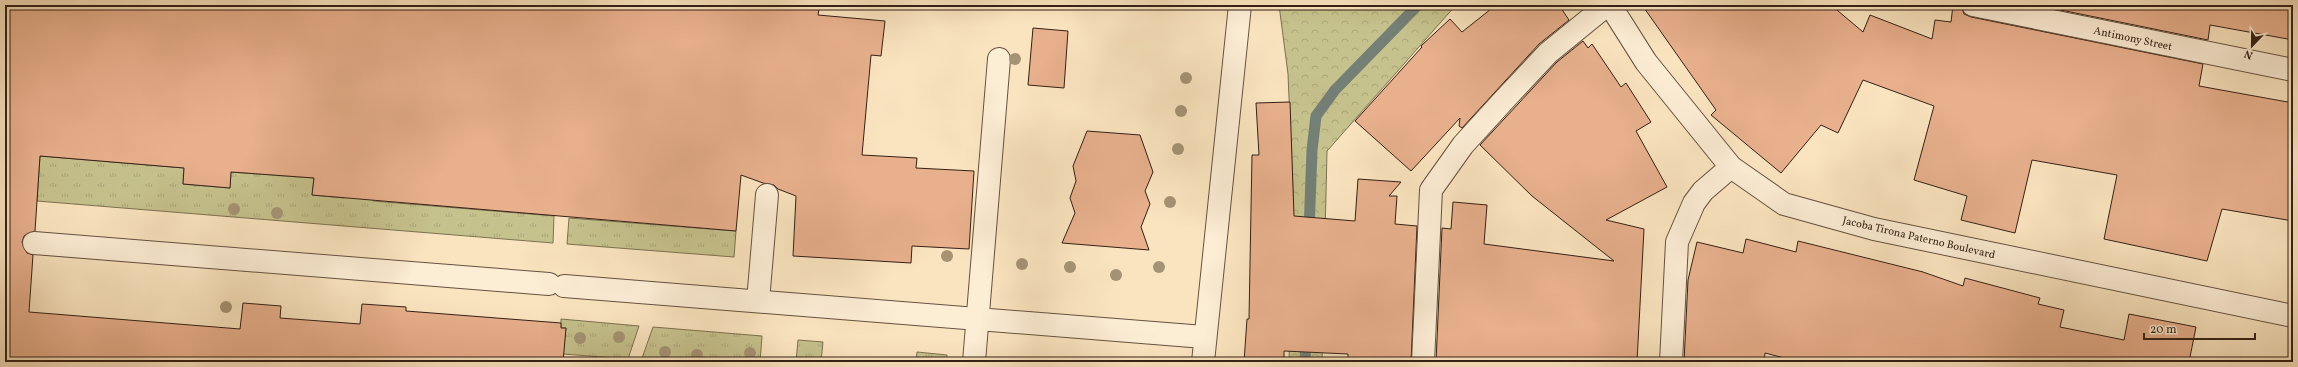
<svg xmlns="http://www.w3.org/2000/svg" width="2298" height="367" font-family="Vollkorn,serif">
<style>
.grass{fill:url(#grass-tufts);stroke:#7d7151}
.forest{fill:url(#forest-crowns);stroke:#7d7151}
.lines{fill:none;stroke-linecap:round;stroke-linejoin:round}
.stream{stroke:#747f76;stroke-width:11}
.building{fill:#e8b08d;stroke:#342015}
.service-casing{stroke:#665140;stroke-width:24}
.minor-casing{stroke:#665140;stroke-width:24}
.tertiary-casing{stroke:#665140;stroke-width:24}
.service{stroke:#fcedd5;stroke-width:22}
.minor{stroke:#fcedd5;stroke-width:22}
.tertiary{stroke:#fcedd5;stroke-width:22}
.tree{fill:#a59375}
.labels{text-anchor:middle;stroke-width:3;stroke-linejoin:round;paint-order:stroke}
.street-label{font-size:11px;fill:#342015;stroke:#fcedd5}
</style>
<defs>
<pattern id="grass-tufts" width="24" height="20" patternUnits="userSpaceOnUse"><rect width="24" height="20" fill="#c6c28d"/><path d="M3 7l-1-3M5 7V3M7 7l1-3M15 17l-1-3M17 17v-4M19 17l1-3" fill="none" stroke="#aba679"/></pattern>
<pattern id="forest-crowns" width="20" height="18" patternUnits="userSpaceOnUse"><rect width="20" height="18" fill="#c6c28d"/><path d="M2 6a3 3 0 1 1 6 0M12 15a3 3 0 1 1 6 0" fill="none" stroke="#aba679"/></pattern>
</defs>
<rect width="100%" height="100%" fill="#fae4bf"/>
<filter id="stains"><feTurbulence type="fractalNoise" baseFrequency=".005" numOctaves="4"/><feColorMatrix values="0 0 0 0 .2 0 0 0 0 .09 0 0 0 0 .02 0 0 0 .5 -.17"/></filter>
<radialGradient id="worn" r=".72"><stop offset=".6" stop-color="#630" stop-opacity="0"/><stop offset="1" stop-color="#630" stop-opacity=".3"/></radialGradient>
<path class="grass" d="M40 156 184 168 183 184 230 188 231 172 314 178 312 195 344 198 374 183 373 201 554 216 553 243 37 201Z
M569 218 736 231 734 257 567 244Z
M561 319 639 326 628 359 563 354 566 328H561Z
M653 327 762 336 760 362 641 361Z
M798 340 823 342 821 362H796Z
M917 352 947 355V362H916Z"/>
<path class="forest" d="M1279 5H1456L1327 151 1322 362H1289L1293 192 1288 74Z"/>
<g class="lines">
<path class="stream" d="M1309 232 1312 150 1316 116 1335 90 1418 5
M1305 362 1306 337"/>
</g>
<path class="building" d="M5 5H769L819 9 818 15 885 21 881 56 871 55 862 155 917 158 916 168 974 171 969 249 912 246 911 263 793 256 796 196 778 189 774 185 763 183 741 175 736 231 312 195 314 178 231 172 230 188 183 184 184 168 40 156 35 231 24 236 22 242 27 253 33 255 29 312 240 329 243 303 281 306 280 318 360 324 362 304 406 307V311L561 323V328H566L563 362H5Z
M1496 5H1559L1569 20 1539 44 1462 128 1459 126 1460 118 1411 171 1355 121 1422 47 1421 46 1450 19 1462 32Z
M1642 5H1831L1863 32 1870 15 1932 39 1935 20 1951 22 1953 5H1961L1964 14 1971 17 2203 64 2199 86 2293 103V221L2222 209 2207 261 2104 239 2117 175 2032 160 2015 233 1961 220 1967 196 1914 180 1934 106 1863 80 1838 133 1821 125 1781 173 1711 115 1716 110Z
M2036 5H2293V40L2210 25 2208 40Z
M1033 28 1068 31 1064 88 1028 85Z
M1583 41 1588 48 1592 44 1621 87 1626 83 1651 122 1636 131 1667 187 1606 220 1644 229 1637 362H1436L1442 228 1451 229 1453 202 1487 205 1484 244 1614 261 1532 196 1480 145 1557 62Z
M1290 102 1294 216 1355 221 1358 179 1401 182 1389 196H1397L1395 224 1417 226 1411 362H1348V354L1284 351V362H1244L1247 319H1249L1252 155H1259L1256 103Z
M1087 131 1140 135 1153 172 1145 191 1150 204 1141 227 1149 250 1062 243 1075 213 1070 198 1076 181 1073 166Z
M1746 239 1796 252 1798 241 1923 272 1963 286 1965 278 2040 298 2038 304 2064 310 2060 327 2124 340 2129 314 2196 327 2189 362H1800L1765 353 1764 362H1684L1688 280 1697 242 1743 253Z"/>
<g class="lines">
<g class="service-casing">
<path id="service" d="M34 243 549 284
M564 286 1204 337
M758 301 767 195
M974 362 999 59
M1203 362 1240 5"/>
</g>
<g class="minor-casing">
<path id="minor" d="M1973 5 2293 70
M1423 362 1431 190 1463 145 1504 100 1548 53 1607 5
M1671 362 1677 242 1694 203 1703 191 1731 167"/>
</g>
<g class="tertiary-casing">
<path id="tertiary" d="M1610 5 1646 62 1731 167 1784 204 1874 229 2293 316"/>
</g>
<use href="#service" class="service"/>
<use href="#minor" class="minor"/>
<use href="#tertiary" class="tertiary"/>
</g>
<g class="tree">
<circle cx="1015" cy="59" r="6"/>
<circle cx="1186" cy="78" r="6"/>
<circle cx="1181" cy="111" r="6"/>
<circle cx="1178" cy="149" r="6"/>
<circle cx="1170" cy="202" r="6"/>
<circle cx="234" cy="209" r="6"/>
<circle cx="277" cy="213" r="6"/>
<circle cx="947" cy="256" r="6"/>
<circle cx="1022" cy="264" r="6"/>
<circle cx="1070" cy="267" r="6"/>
<circle cx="1159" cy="267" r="6"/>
<circle cx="1116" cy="275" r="6"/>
<circle cx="226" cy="307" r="6"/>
<circle cx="619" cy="337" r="6"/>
<circle cx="580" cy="338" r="6"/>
<circle cx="665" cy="352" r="6"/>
<circle cx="750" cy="353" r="6"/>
<circle cx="697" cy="355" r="6"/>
</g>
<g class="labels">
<g class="street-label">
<text transform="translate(2133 38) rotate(12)" y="4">Antimony Street</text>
<text transform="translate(1919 237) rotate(13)" y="4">Jacoba Tirona Paterno Boulevard</text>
</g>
</g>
<rect width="2298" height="367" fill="none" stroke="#fae4bf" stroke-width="20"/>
<rect x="6" y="6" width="2286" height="355" fill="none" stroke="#342015" stroke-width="2"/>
<rect x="10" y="10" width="2278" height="347" fill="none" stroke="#342015"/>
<g transform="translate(2252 46) rotate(202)" stroke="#fcedd5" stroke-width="3" paint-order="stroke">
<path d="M0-3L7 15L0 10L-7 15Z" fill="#342015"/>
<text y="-6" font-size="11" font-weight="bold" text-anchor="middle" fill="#342015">N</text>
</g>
<path d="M2144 333v6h111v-6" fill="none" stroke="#342015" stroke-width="2"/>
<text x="2150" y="333" font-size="12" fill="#342015" stroke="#fcedd5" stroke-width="3" paint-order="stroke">20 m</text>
<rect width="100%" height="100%" filter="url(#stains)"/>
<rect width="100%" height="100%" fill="url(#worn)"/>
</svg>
